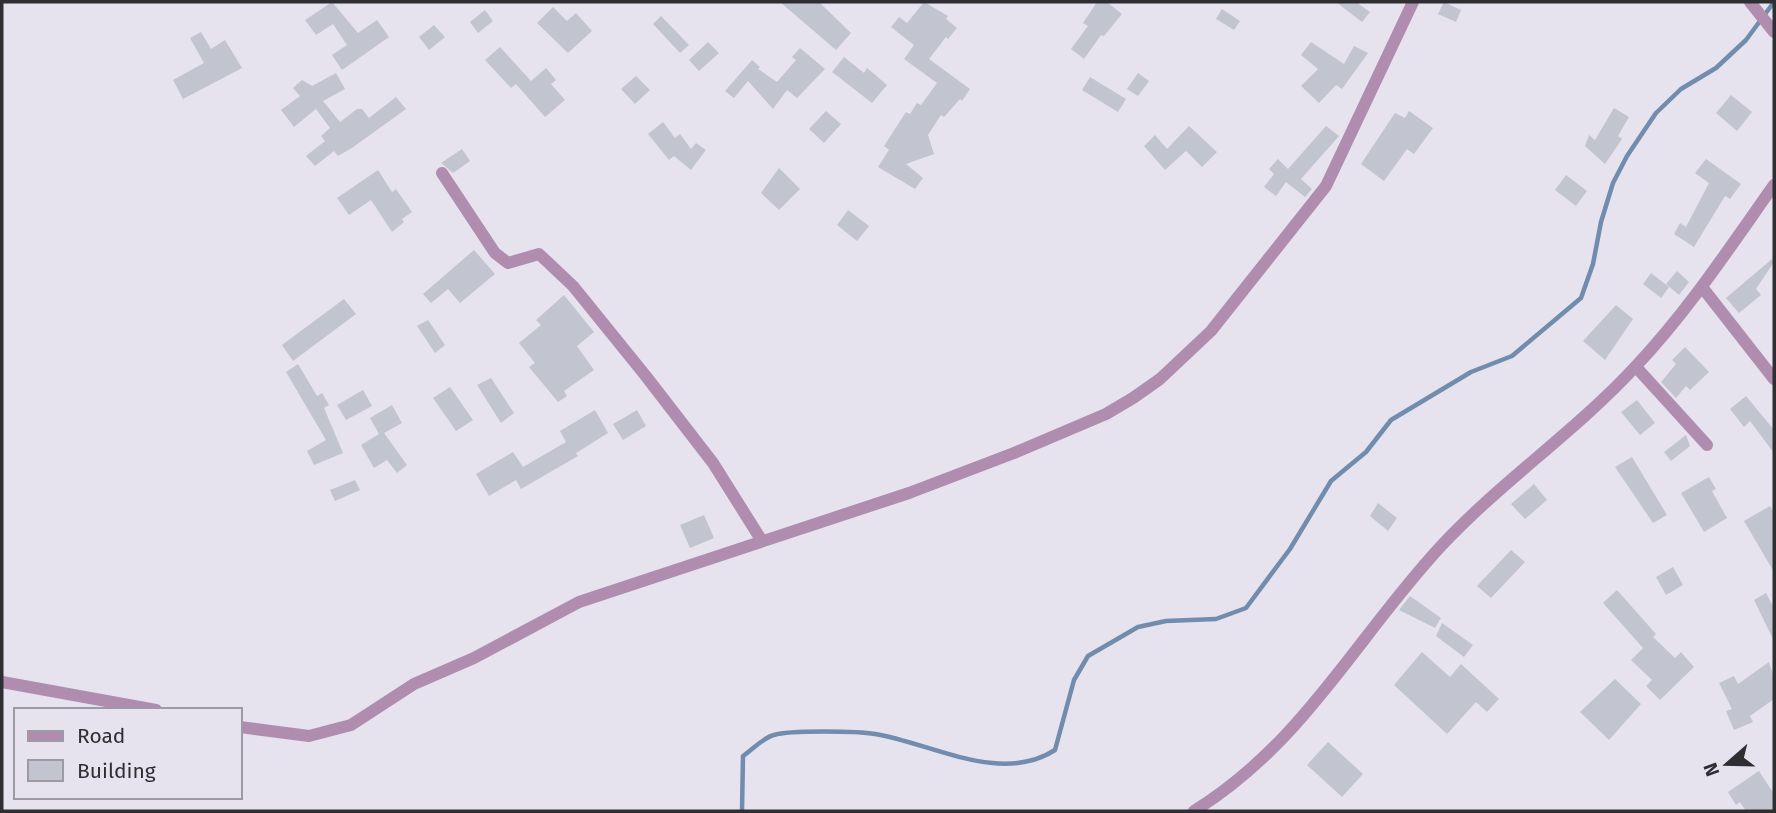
<svg xmlns="http://www.w3.org/2000/svg" width="1776" height="813" font-family="'Fira Sans',sans-serif">
<style>
.lines{fill:none;stroke-linecap:round;stroke-linejoin:round}
.stream{stroke:#718cad;stroke-width:4.5}
.building{fill:#c2c5d0}
.street{stroke:#b08daf;stroke-width:12}
</style>
<rect width="100%" height="100%" fill="#e6e2ee"/>
<g class="lines">
<path class="stream" d="M742 811 743 756C752 750 764 737 774 735 789 730 858 731 875 734 931 743 1001 785 1055 750L1074 680 1088 656 1138 627 1166 621 1216 619 1246 608 1290 549 1331 481 1366 452 1391 420 1471 372 1512 356 1581 298 1593 264 1601 222 1613 183 1627 156 1656 113 1681 89 1716 68 1746 40 1774 2"/>
</g>
<path class="building" d="M332 2 358 33 377 20 389 37 342 70 332 55 347 45 333 24 316 35 305 20Z
M780 2H819L851 33 836 50Z
M924 2 948 16 946 19 957 28 948 39 946 37 929 59 970 89 962 101 960 99 944 117 941 115 928 135 934 154 906 164 923 178 915 189 878 167 889 150 884 146 906 112 910 114 917 103 921 105 937 83 904 59 914 45 891 27 899 17 907 23Z
M1097 2H1107L1122 14 1104 36 1101 35 1084 59 1071 49 1088 26 1083 23Z
M1336 2H1356L1370 12 1362 22Z
M1444 2 1461 10 1456 22 1438 14Z
M553 7 567 21 576 13 592 31 568 53 537 23Z
M1222 9 1240 21 1234 30 1216 19Z
M485 10 493 21 478 33 470 22Z
M661 16 689 45 680 53 653 24Z
M434 25 445 37 429 50 419 37Z
M201 32 211 49 225 40 242 68 183 99 173 80 204 63 190 38Z
M708 42 719 53 699 71 689 60Z
M1311 42 1344 64 1354 46 1368 53 1342 89 1336 85 1319 103 1301 86 1318 69 1301 55Z
M500 47 531 81 546 68 556 80 551 84 565 100 545 117 516 84 511 88 485 60Z
M800 48 825 69 797 98 787 90 773 109 748 81 734 98 725 91 752 60 760 67 758 69 777 82 796 60 792 57Z
M844 57 864 73 867 68 887 85 872 103 832 72Z
M336 73 345 89 323 101 340 122 357 109H362L369 118 396 97 406 109 352 148 338 156 334 151 315 166 306 156 325 141 321 136 330 128 316 109 294 127 281 110 300 96 293 88 302 80 312 86Z
M1138 73 1149 81 1138 96 1127 89Z
M636 76 650 90 635 104 621 89Z
M1090 77 1126 99 1118 112 1082 90Z
M1731 95 1752 112 1737 131 1716 113Z
M1614 108 1629 117 1618 136 1622 139 1605 164 1585 146 1589 135 1595 140Z
M826 111 841 124 824 143 809 129Z
M1409 111 1433 128 1414 154 1407 149 1384 181 1361 164 1395 113 1405 118Z
M663 122 675 138 680 134 691 149 696 143 706 150 691 170 674 156 669 160 648 134Z
M1189 126 1217 152 1202 167 1186 151 1165 170 1144 146 1155 135 1167 149Z
M1326 126 1339 136 1301 179 1312 189 1305 197 1286 182 1276 196 1264 187 1274 174 1269 169 1278 159 1288 169Z
M462 149 470 161 453 173 441 163Z
M1706 159 1741 184 1730 199 1725 196 1694 247 1674 234 1680 223 1686 227 1709 183 1695 173Z
M779 168 800 189 779 210 761 193Z
M378 170 392 192 396 189 412 212 402 219 404 222 392 232 371 200 349 215 337 198Z
M1566 175 1587 191 1576 206 1555 190Z
M848 210 869 226 857 241 837 225Z
M474 250 495 274 460 303 448 289 431 303 423 294Z
M1772 259 1774 262 1756 289 1761 295 1739 313 1726 298Z
M1677 271 1689 282 1679 295 1666 284Z
M1651 273 1669 287 1661 298 1643 284Z
M564 295 594 332 577 346 594 370 564 391 567 396 558 402 529 367 535 363 519 343 541 325 536 320Z
M344 299 356 314 293 361 282 345Z
M1616 305 1633 319 1605 360 1583 341Z
M428 320 445 345 435 353 417 326Z
M1685 347 1709 372 1690 390 1686 386 1676 398 1661 382 1676 364 1672 360Z
M298 364 317 396 322 393 329 405 324 408 343 453 314 465 307 451 326 440 286 372Z
M491 378 514 413 501 423 477 385Z
M450 387 473 420 456 431 433 398Z
M363 390 372 406 346 420 337 405Z
M1746 396 1774 430V453L1750 421 1744 427 1730 409Z
M1637 400 1655 423 1640 435 1621 412Z
M392 405 402 423 384 433 407 465 397 473 387 460 374 468 361 445 379 434 370 418Z
M595 410 608 433 576 453 578 456 521 489 516 480 489 496 476 474 513 452 523 467 566 442 560 431Z
M637 410 646 426 623 440 613 424Z
M1686 435 1690 446 1671 461 1664 452Z
M1632 457 1667 515 1653 523 1615 467Z
M1709 477 1716 489 1712 491 1727 518 1704 532 1681 493Z
M355 480 360 490 335 501 330 490Z
M1534 484 1547 500 1525 519 1511 504Z
M1378 503 1397 518 1388 531 1370 516Z
M1770 506 1774 513V572L1744 521Z
M704 515 714 538 690 548 680 525Z
M1511 550 1525 562 1491 598 1477 586Z
M1673 567 1683 585 1666 595 1656 577Z
M1617 590 1656 634 1653 637 1675 658 1681 652 1694 667 1660 700 1646 686 1652 680 1631 660 1643 648 1603 603Z
M1766 593 1774 608V641L1754 600Z
M1410 596 1441 618 1435 628 1399 610Z
M1442 623 1473 645 1464 657 1436 636Z
M1422 652 1450 677 1461 664 1499 699 1487 712 1476 702 1447 734 1394 685Z
M1769 662 1774 678V699L1750 716 1753 722 1734 730 1726 711 1732 709 1719 683 1734 676 1738 684Z
M1615 679 1641 704 1609 740 1580 712Z
M1328 742 1363 774 1342 797 1307 765Z
M1759 771 1774 794V811H1746L1740 802 1736 805 1728 792Z"/>
<g class="lines">
<path class="street" d="M1750 2 1774 32
M442 173 495 253 508 263 539 254 573 286 645 375 713 463 762 541
M1702 287 1774 379
M1636 367 1707 445
M2 682 156 710
M240 727 309 736 351 725 414 684 474 658 579 602 909 493 1014 453 1106 414 1133 398 1160 379 1211 331 1326 186 1413 2
M1194 811C1304 743 1357 636 1442 545 1502 481 1576 431 1636 366 1688 311 1730 247 1774 185"/>
</g>
<rect width="1776" height="813" fill="none" stroke="#2f2e32" stroke-width="7"/>
<rect x="14" y="708" width="228" height="91" fill="#e6e2ee" stroke="#9d9aa3" stroke-width="2"/>
<rect x="28" y="731" width="35" height="10" fill="#b08daf" stroke="#9d9aa3" stroke-width="2"/>
<text x="77" y="743" font-size="21" fill="#2f2e32">Road</text>
<rect x="28" y="760" width="35" height="21" fill="#c2c5d0" stroke="#9d9aa3" stroke-width="2"/>
<text x="77" y="778" font-size="21" fill="#2f2e32">Building</text>
<g transform="translate(1727 764) rotate(250)" stroke="#e6e2ee" stroke-width="5" paint-order="stroke">
<path d="M0-5L12 26L0 18L-12 26Z" fill="#2f2e32"/>
<text y="-10" font-size="19" font-weight="bold" text-anchor="middle" fill="#2f2e32">N</text>
</g>
</svg>
